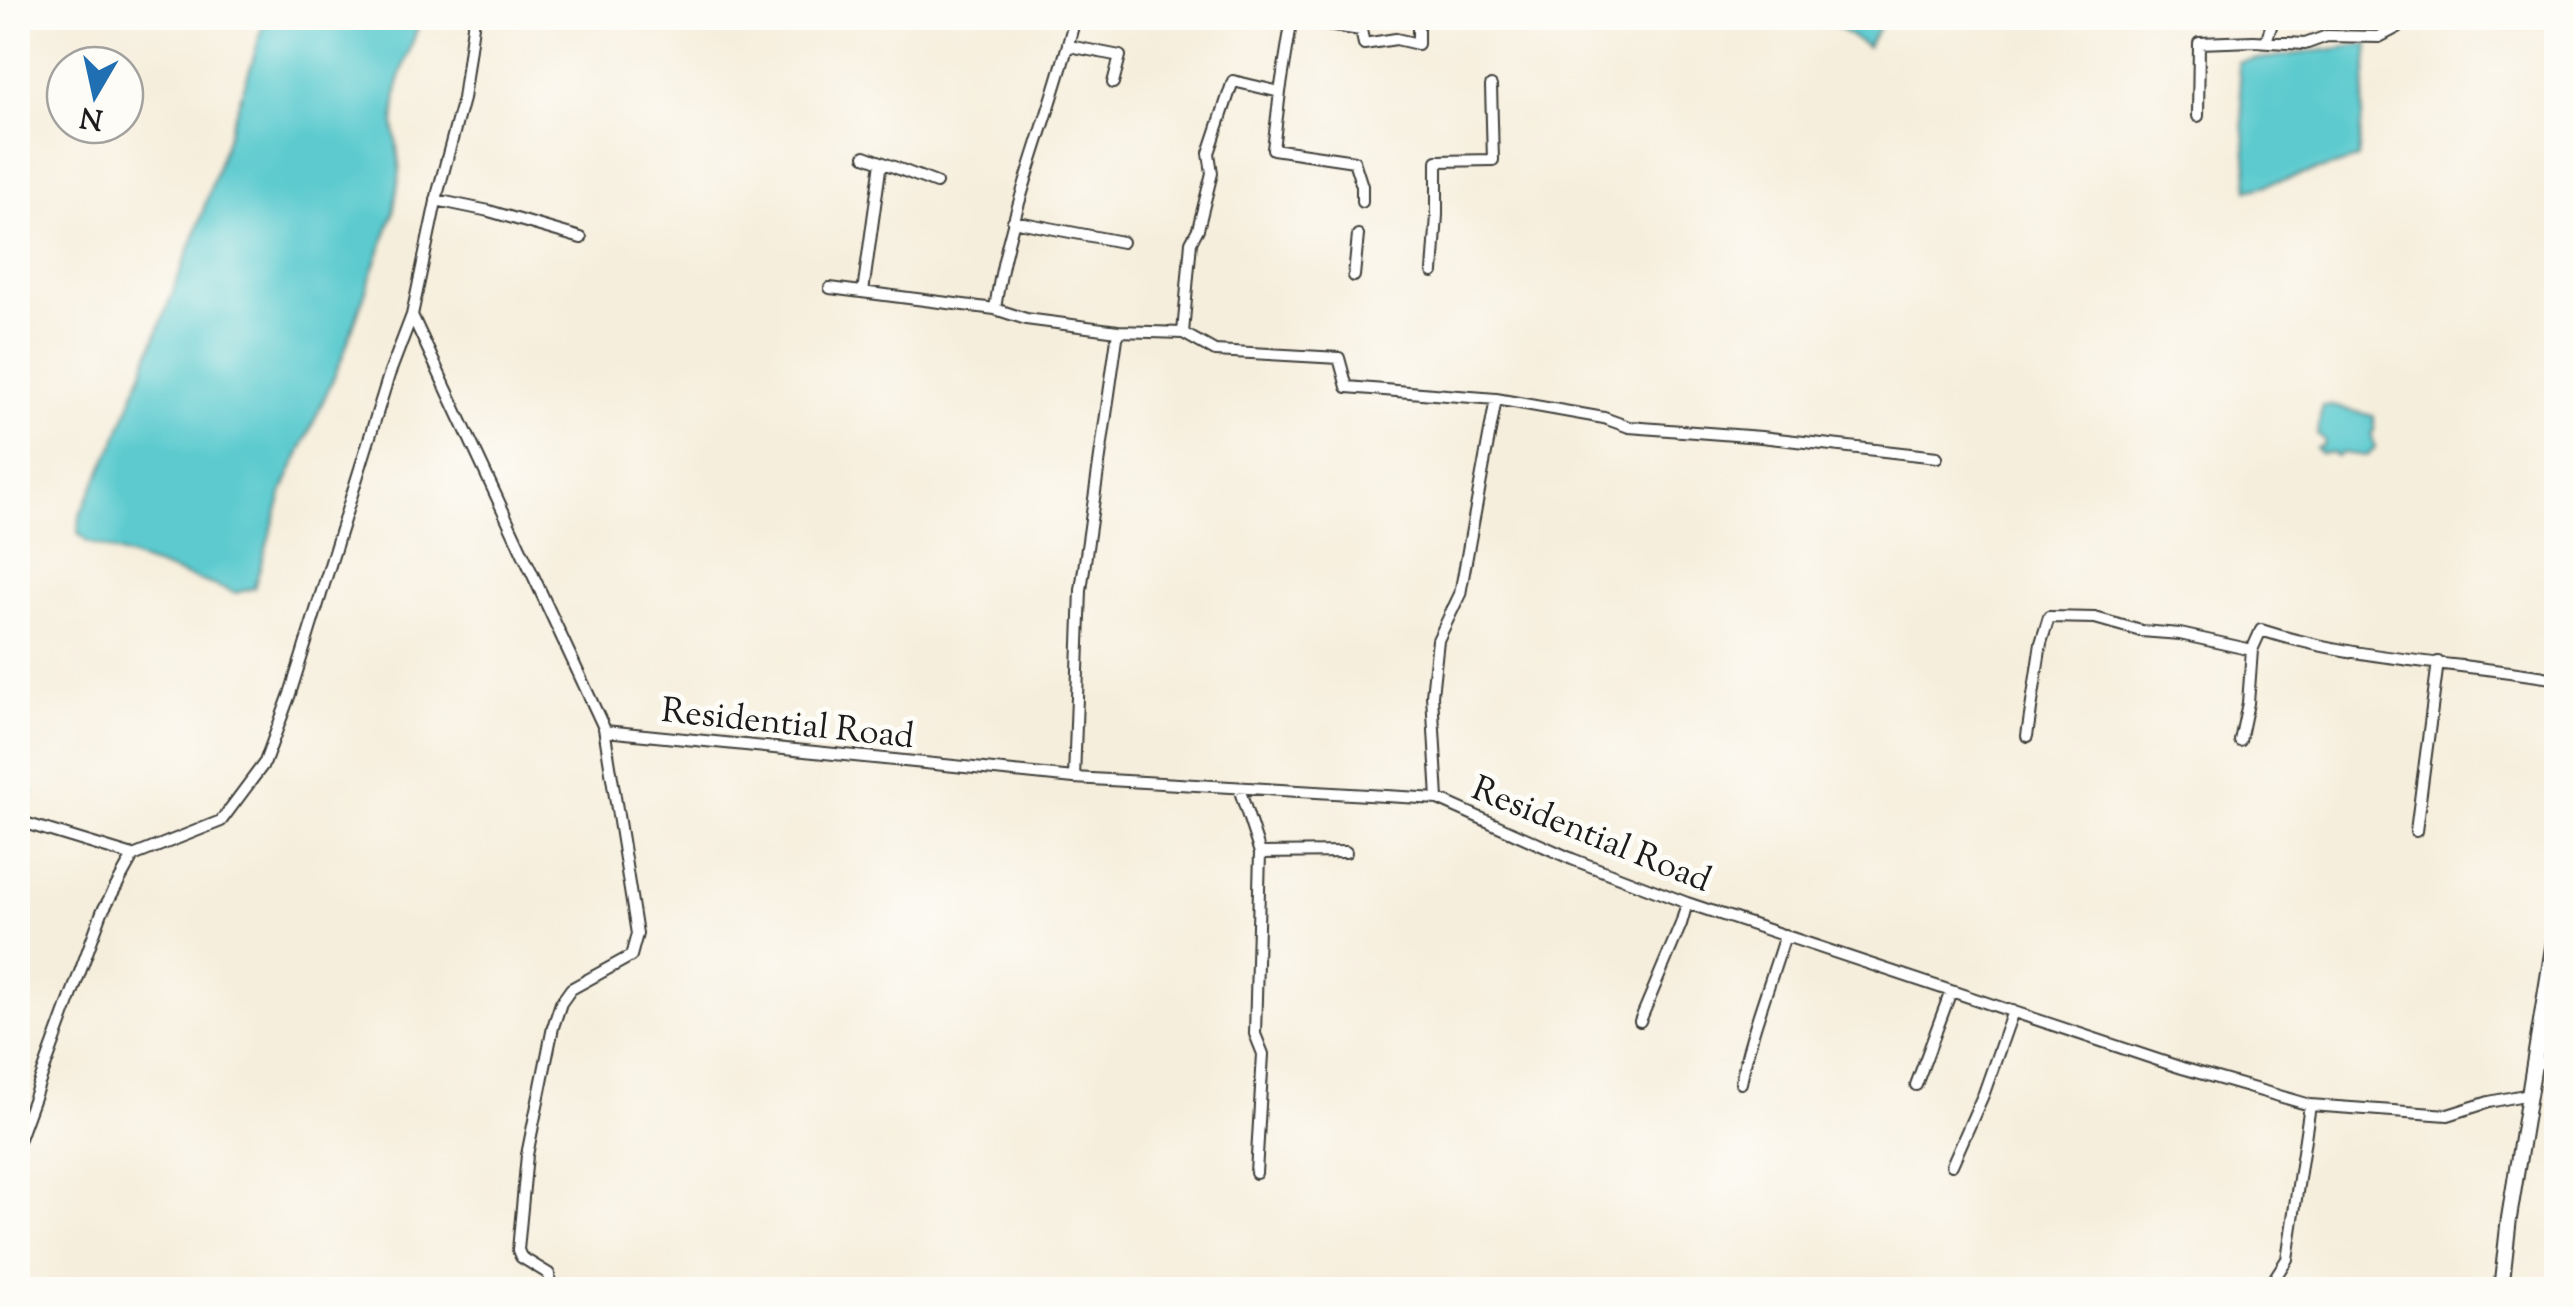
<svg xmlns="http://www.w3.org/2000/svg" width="2574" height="1307" font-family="'Sorts Mill Goudy',serif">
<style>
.water{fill:#5ccacf;stroke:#3c7376;stroke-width:2.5}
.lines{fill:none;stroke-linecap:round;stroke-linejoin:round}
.stream{stroke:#5ccacf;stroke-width:2.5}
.minor-casing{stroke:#3d3c39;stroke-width:14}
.secondary-casing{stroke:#3d3c39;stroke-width:18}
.minor{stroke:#fff;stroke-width:10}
.secondary{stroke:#fff;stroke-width:14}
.labels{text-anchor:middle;stroke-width:10;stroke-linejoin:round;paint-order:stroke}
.street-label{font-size:35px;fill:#1c1c1c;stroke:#fdfcf7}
</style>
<rect width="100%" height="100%" fill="#fdfcf7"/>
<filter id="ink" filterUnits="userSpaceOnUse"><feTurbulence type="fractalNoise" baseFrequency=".01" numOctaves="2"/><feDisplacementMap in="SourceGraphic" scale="20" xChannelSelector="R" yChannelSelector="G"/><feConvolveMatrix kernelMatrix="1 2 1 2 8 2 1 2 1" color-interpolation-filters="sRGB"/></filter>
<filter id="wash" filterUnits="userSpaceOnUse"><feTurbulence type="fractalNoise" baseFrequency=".0048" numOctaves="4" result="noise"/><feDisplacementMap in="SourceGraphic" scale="40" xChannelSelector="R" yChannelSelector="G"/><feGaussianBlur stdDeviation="2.25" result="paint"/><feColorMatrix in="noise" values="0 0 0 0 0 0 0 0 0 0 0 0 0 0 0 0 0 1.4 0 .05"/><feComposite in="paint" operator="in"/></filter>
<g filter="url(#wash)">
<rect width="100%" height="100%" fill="#f6eedc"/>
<path class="water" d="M265 18H421L398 83 394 122 400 172 393 214 341 361 284 488 254 588 236 593 87 542 78 533 81 512 115 443 197 229 252 63Z
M1823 18H1885L1867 47Z
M2369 44 2358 159 2249 190 2238 62Z
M2322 406H2332L2374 416V431L2371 433 2375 448 2367 456 2342 453 2337 457 2333 453H2320L2316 448 2323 445 2324 440 2317 435Z"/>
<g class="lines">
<path class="stream" d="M21 818 33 792"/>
</g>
</g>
<g filter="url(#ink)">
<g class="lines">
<g class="minor-casing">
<path id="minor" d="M474 18 463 99 438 192 412 315 604 728 637 934 631 956 571 989 561 1003 553 1027 527 1155 518 1250 521 1257 549 1274 550 1290
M1292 20 1361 30 1364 44 1396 39 1418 44V18
M2266 41 2274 18
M1069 46 1120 56 1113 83
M1280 92 1273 149 1354 161 1362 186V202
M2198 116 2199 43 2254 41 2305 44 2327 36 2379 37 2415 18
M865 156 936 183
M436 200 489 211 581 238
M1013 221 1122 242
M1433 272 1437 215V161L1493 160 1491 86
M1354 276 1358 235
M830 288 995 309
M863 292 881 162
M1118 331 1183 333 1215 351 1339 358 1347 387 1496 399 1604 418 1629 427 1761 437 1937 457
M1183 333 1191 242 1198 229 1212 173 1209 153 1233 81 1280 92 1292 18
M605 731 1074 778 1438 799 1572 859 1687 903 2182 1068 2310 1105 2448 1115 2489 1102 2529 1094
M2027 736 2041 643 2049 617 2095 618 2141 631 2180 634 2252 650
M2240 741 2248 703 2252 650 2261 630C2356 661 2459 662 2556 679
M1074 778 1081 590 1118 331 1026 319 995 309C1009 209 1051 116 1075 18
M1239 788 1260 853 1255 1034 1263 1054 1256 1173
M1438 799 1432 695 1438 640 1460 594 1496 399
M18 821 133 856 221 821 265 762 290 694 389 375 412 315
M2416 831 2438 662
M1260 853 1346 852
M1640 1021 1681 924 1687 903
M2535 1062 2556 1065
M1741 1083C1750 1033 1770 985 1785 935
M1916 1085 1951 991
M18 1141 102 912 133 856
M1952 1165 1984 1093 2013 1011
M2267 1290 2287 1259 2310 1105"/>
</g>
<g class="secondary-casing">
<path id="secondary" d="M2501 1290 2509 1218 2556 929"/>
</g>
<use href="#minor" class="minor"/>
<use href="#secondary" class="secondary"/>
</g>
</g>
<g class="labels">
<g class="street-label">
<text transform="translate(788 722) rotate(6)" y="12">Residential Road</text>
<text transform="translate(1592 833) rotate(22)" y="12">Residential Road</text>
</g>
</g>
<rect width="2574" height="1307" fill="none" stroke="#fdfcf7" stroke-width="60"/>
<g transform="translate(95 95) rotate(189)"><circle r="48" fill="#fdfcf7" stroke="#a3a29f" stroke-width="2.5"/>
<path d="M0-8L18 38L0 25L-18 38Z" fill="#1f6fb2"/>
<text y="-15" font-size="28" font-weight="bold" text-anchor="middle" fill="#1c1c1c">N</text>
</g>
</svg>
